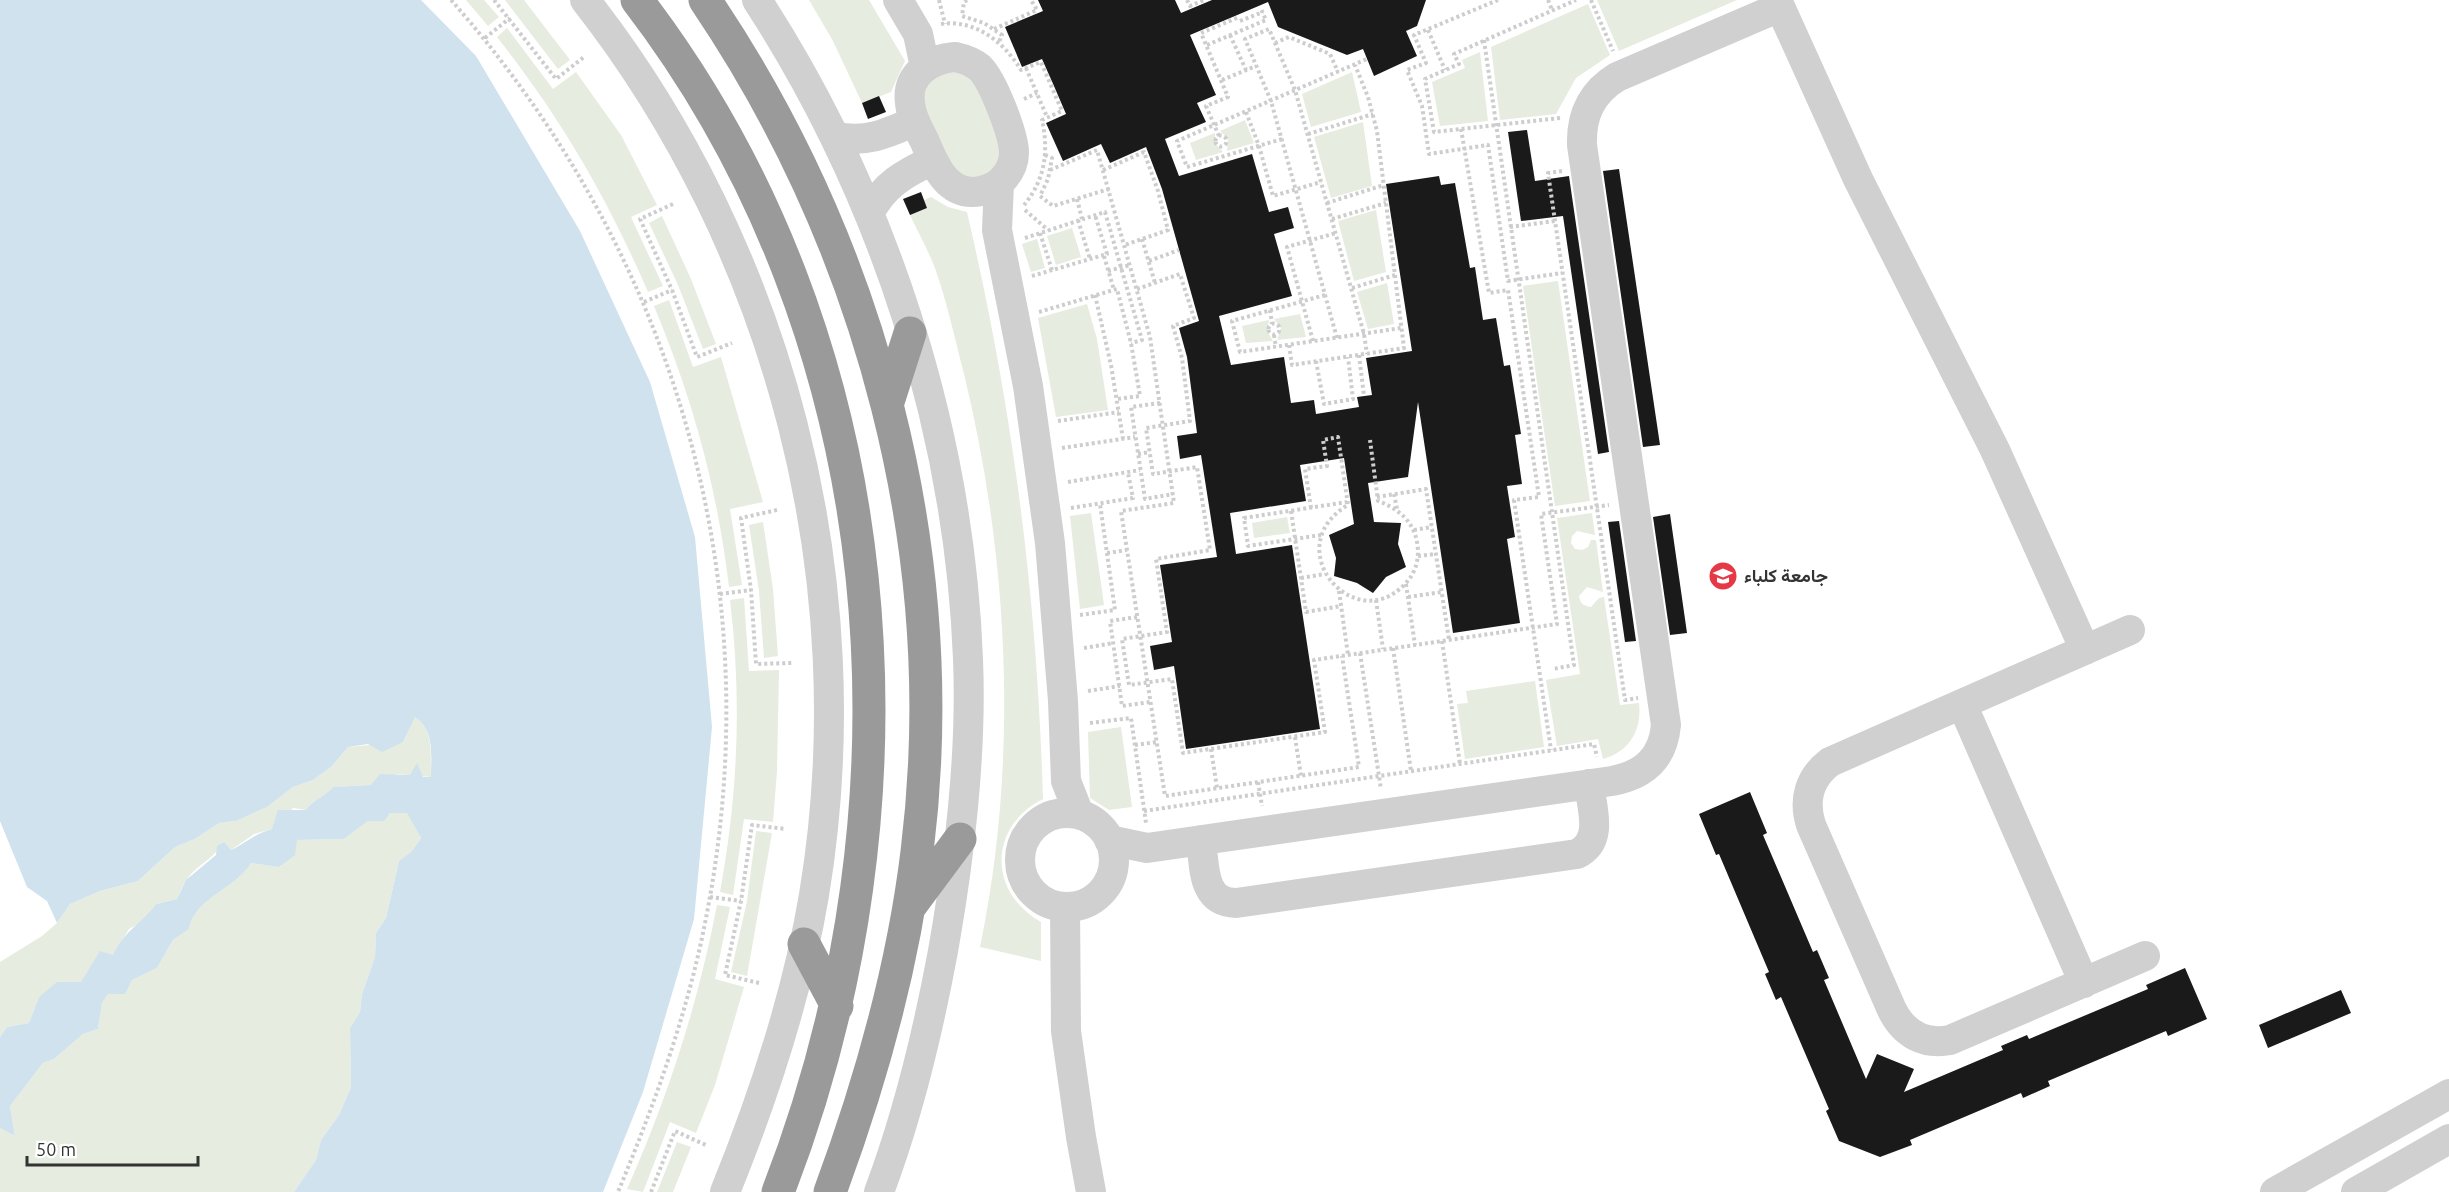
<svg xmlns="http://www.w3.org/2000/svg" width="2449" height="1192" font-family="Ubuntu,Vazirmatn,sans-serif">
<style>
.green{fill:#e6ecdf}
.water{fill:#cfe2ee}
.building{fill:#1a1a1a}
.lines{fill:none;stroke-linecap:round;stroke-linejoin:round}
.path{stroke:#cdcdcd;stroke-width:4;stroke-dasharray:3 3;stroke-linecap:butt}
.minor{stroke:#d0d0d0;stroke-width:30}
.highway{stroke:#9a9a9a;stroke-width:33}
.labels{text-anchor:middle;stroke-width:6;stroke-linejoin:round;paint-order:stroke}
.poi-label{font-size:18px;font-weight:bold;fill:#333;stroke:#fff;text-anchor:start}
</style>
<rect width="100%" height="100%" fill="#fff"/>
<path class="green" d="M466 0H484L499 17 488 26Z
M505 0H524L570 60 558 69Z
M809 0H869L905 61 891 92 862 103 833 41Z
M1597 0H1737L1619 51Z
M1588 4 1610 55 1576 78 1556 114 1500 120 1491 47Z
M507 28 553 89 576 72 621 135 657 205 631 217 663 286 648 292C607 197 561 118 497 37Z
M1480 52 1488 121 1440 126 1432 82 1465 68 1462 60Z
M949 72C959 73 967 75 974 83 982 93 1004 144 1001 156 996 170 987 174 975 180L956 174 923 106C923 88 931 77 949 72Z
M1352 72 1361 112 1311 127 1302 94Z
M1245 120 1254 143 1227 151 1228 139 1220 131Z
M1363 122 1372 186 1331 198 1314 137Z
M1215 133V143L1223 152 1196 160 1190 143Z
M931 197 948 207 967 212C1013 410 1037 595 1043 799 988 827 988 892 1041 922V961L980 947C1019 760 1009 559 964 374 955 339 947 302 935 268 928 250 918 232 910 215L927 208 924 200Z
M1376 210 1386 272 1354 281 1338 221Z
M662 216 691 279 716 344 703 349 678 285 649 223Z
M1072 228 1081 257 1056 265 1047 236Z
M1037 239 1045 268 1031 272 1022 244Z
M1558 281 1590 501 1555 506 1523 286Z
M1387 283 1394 324 1368 329 1357 292Z
M669 300 693 367 721 357 763 502 730 509 742 585 729 587C717 487 693 400 654 306Z
M1087 304 1097 339 1108 410 1056 417 1038 318Z
M1300 314 1306 337 1277 340 1281 328 1274 319Z
M1269 320 1267 331 1273 341 1246 343 1242 326Z
M1091 513 1104 605 1080 609 1070 516Z
M1592 513 1595 535 1577 531 1572 536 1571 543 1575 549 1582 550 1588 547 1591 540H1596L1603 592 1587 587 1579 596C1580 603 1583 606 1591 607L1599 598 1604 597 1620 705 1639 703C1642 730 1630 751 1603 759L1598 739 1557 746 1546 680 1580 674 1557 518Z
M1287 517 1290 533 1254 538 1252 523Z
M763 522 773 589 778 656 764 658 759 591 749 525Z
M744 598 749 671 779 670 777 771 773 822 744 819 733 895 720 892C738 794 742 699 730 600Z
M1535 681 1544 747 1465 759 1457 704 1468 703 1466 691Z
M415 716C435 731 430 756 431 777L397 774 371 785 333 787C324 797 314 799 306 810L293 808 272 829 254 834 231 850 223 842C213 861 196 864 186 881 182 886 180 893 177 899L156 904 144 921 129 929 113 955 89 970 81 982 39 997 29 1023 7 1027 0 1037V962L42 936 57 923 70 904 100 891 138 881 175 847 195 839 219 823 236 821 267 807 293 787 313 780 331 767 348 747 403 742Z
M1121 727 1132 807 1109 810 1090 798 1088 732Z
M407 812 421 838 411 852 399 861 386 918 376 933 375 957 362 994 360 1012 350 1028 351 1087 339 1115 321 1140 316 1160 294 1192H0V1128L15 1136 10 1106 43 1063 54 1059 83 1034 98 1029 102 1003 108 994H124L132 980 157 968 173 940 189 929C195 897 236 889 251 863L280 867 297 840 344 839 368 821 383 820 390 813Z
M756 831 772 833 747 976 731 972 747 901Z
M717 905 730 907 715 979 744 987 715 1085 696 1133 670 1122 643 1192 627 1189C668 1097 698 1004 717 905Z
M677 1142 691 1147 673 1192H657Z"/>
<path class="water" d="M0 0H421L476 56 580 231 650 382 695 537 712 727 694 919 643 1092 603 1192H294L316 1160 321 1140 339 1115 351 1087 350 1028 360 1012 362 994 375 957 376 933 386 918 399 861 411 852 421 838 407 813H390L384 821H368L344 839 297 840 295 855 279 867 251 863C236 889 195 897 189 929L173 940 157 968 132 980 125 994H108L102 1003 98 1029 83 1034 54 1059 43 1063 10 1106 15 1136 0 1128V1037L7 1027 29 1023 39 997 57 982H81L100 951 113 955C126 928 140 926 156 904L177 899 186 880 216 855 217 846 224 842 231 850C247 842 254 834 272 829L278 810H306C314 799 324 797 333 787L371 785 380 774 410 775 417 763 423 777H431C431 756 435 730 415 717L403 742 382 752 368 744 348 747 331 767 313 780 293 787 267 807 236 821 219 823 195 839 175 847 138 881 100 891 70 904 57 923 47 901 27 887 0 821Z"/>
<path class="building" d="M1038 0H1175L1181 13 1212 0H1426L1417 26 1406 31 1417 56 1374 76 1363 49 1347 55 1278 27 1268 2 1190 35 1216 95 1197 103 1206 122 1165 139 1179 176 1252 154 1269 212 1288 207 1294 228 1274 234 1292 296 1219 316 1231 365 1284 357 1291 403 1314 400 1316 414 1359 407 1357 397 1372 395 1366 358 1412 351 1386 184 1439 176 1441 185 1455 183 1470 268 1475 267 1483 320 1496 318 1504 366 1510 365 1521 434 1515 435 1522 484 1507 486 1515 537 1507 539 1520 623 1453 633 1418 402 1408 477 1368 483 1374 522 1401 523 1398 544 1406 567 1386 577 1373 593 1357 583 1334 576 1336 558 1329 535 1354 524 1344 458 1300 465 1306 501 1230 513 1236 554 1292 545 1320 729 1186 749 1174 666 1154 670 1150 646 1172 642 1160 565 1217 557 1201 455 1180 459 1177 436 1197 433 1187 357 1179 328 1199 321 1162 189 1146 147 1110 163 1101 144 1063 161 1046 123 1066 114 1054 86 1042 59 1022 67 1005 27 1043 11Z
M879 96 886 112 868 119 862 103Z
M1527 130 1535 181 1569 176 1609 452 1598 454 1563 216 1521 221 1508 132Z
M1619 169 1660 445 1643 447 1603 171Z
M921 192 927 208 910 215 903 199Z
M1670 514 1687 633 1670 635 1653 517Z
M1619 521 1636 641 1625 642 1608 522Z
M1750 792 1767 833 1763 835 1813 952 1817 950 1829 978 1824 980 1866 1079 1877 1054 1914 1069 1904 1092 2003 1050 2001 1046 2027 1035 2029 1039 2148 989 2146 985 2185 968 2207 1019 2168 1036 2166 1031 2048 1081 2050 1086 2023 1098 2021 1093 1910 1140 1912 1145 1880 1157 1839 1141 1826 1111 1829 1109 1781 997 1776 1000 1765 974 1769 972 1719 854 1716 855 1699 814Z
M2341 990 2351 1013 2268 1048 2259 1025Z"/>
<g class="lines">
<path class="path" d="M451 0C675 254 772 584 706 918 688 1012 655 1103 618 1192
M494 0 556 79 584 57
M939 0 945 24
M967 0 964 2 962 16 984 23 1002 35 999 42
M1187 0 1190 6 1204 0
M1498 0 1414 35 1426 63 1407 70 1422 106 1429 154 1488 145 1508 281 1562 273
M1548 0 1552 10
M1591 0 1613 51
M1240 21 1263 12
M941 24C975 19 1004 42 1021 70L1041 62 1062 111 1042 120C1049 151 1045 180 1024 205
M994 29 1037 10 1031 0
M1428 30 1445 70
M1230 35 1246 70
M485 38 510 18
M1484 40 1574 665 1553 669
M1275 43 1289 37 1330 54 1338 72
M1207 45 1266 20 1261 9
M1026 68 1047 117
M1222 80 1256 66
M1024 99 1037 93
M1246 112 1259 146 1273 196 1321 182
M1560 118 1434 132 1425 79 1459 64 1454 54 1576 0
M1461 129 1489 293 1508 290 1539 497 1514 500 1551 750
M1308 134 1373 114
M1215.5 141a5.5 5.5 0 1 1 11 0a5.5 5.5 0 1 1-11 0Z
M1219 136 1206 106 1228 97 1201 33 1239 17
M1282 139 1187 167 1177 141 1367 59
M1045 155 1052 158 1048 179 1040 196 1053 206 1109 189
M1050 170 1097 150 1150 337 1174 503 1121 511 1165 796 1359 767 1342 656
M1103 170 1144 152 1158 191 1168 230 1125 245
M1562 171 1548 173 1625 700 1638 698
M1077 199 1082 219
M1327 203 1384 185
M673 204 640 219 672 290 697 357 732 343
M1025 210 1048 230
M1332 219 1386 203
M1078 220 1090 259
M1510 227 1555 221
M1040 233 1052 270
M1025 238 1105 212 1142 340 1131 343
M1142 239 1155 283
M1104 256 1114 290
M1149 261 1179 250
M1108 271 1130 265
M1032 276 1107 254 1095 215
M1352 288 1395 275
M1137 289 1180 274 1194 318 1173 326 1182 358 1190 421 1146 428 1153 474 1197 467 1210 550 1156 559 1167 632 1122 639 1129 685 1172 679 1183 753 1325 732 1314 660 1557 624 1541 514 1609 505
M1095 295 1111 365 1123 439
M1325 295 1232 321 1240 352 1401 328
M644 302 672 290
M1270 310 1272 324
M1039 312 1117 289 1131 343 1140 396 1117 399
M1268.5 329a5.5 5.5 0 1 1 11 0a5.5 5.5 0 1 1-11 0Z
M1274 335 1276 347
M1337 338 1271 101 1245 39 1269 29 1295 90 1364 334 1367 354
M1313 341 1287 247 1336 233
M1289 345 1292 365 1404 348 1377 131 1368 97 1355 65
M1359 355 1364 396
M1316 361 1324 404 1353 399 1348 357
M1160 403 1131 407 1145 499 1173 494
M1058 421 1119 412
M1062 448 1135 437
M1138 454 1150 452
M1068 482 1140 470
M1394 494 1397 509
M1377 497 1426 489 1449 640
M1071 508 1133 498 1128 473
M1311 508 1305 469 1327 466 1323 440 1338 437 1348 505C1277 547 1354 638 1405 584 1416 573 1420 557 1417 542 1413 520 1397 508 1378 501L1370 440
M777 510 741 518 751 590 756 664 792 663
M1291 511 1306 612 1341 606
M1414 530 1432 527
M1321 535 1248 546 1244 518 1347 502
M1107 553 1127 550
M1418 556 1436 554
M1301 578 1325 574
M1406 584 1415 645
M1339 591 1348 655
M720 594 751 590
M1408 597 1442 592
M1376 600 1383 649
M1080 615 1115 610 1100 504
M1137 617 1110 621 1122 706 1150 702
M1442 641 1460 764
M1084 648 1113 643
M1393 648 1411 771
M1360 653 1381 789
M1088 691 1120 686
M1090 723 1131 718 1146 823
M1295 737 1301 776
M1135 745 1157 742
M1211 749 1217 788
M1258 782 1262 806
M1144 811 1594 744 1597 757
M710 897 741 901
M759 983 725 975 741 901 752 825 786 829
M651 1192 675 1131 708 1146"/>
<path class="minor" d="M585 0C781 250 866 582 814 895 797 997 764 1096 725 1192
M757 0C883 194 959 428 968 659 972 756 960 855 943 951 928 1032 908 1115 879 1192
M898 0 918 34 925 67
M1777 0 1858 179 1995 450 2085 650
M955 57C964 59 973 62 980 68 993 81 1014 135 1014 153 1014 162 1010 171 1004 178 998 185 990 189 981 191 948 198 935 166 925 142 919 130 911 117 910 103 906 75 930 59 955 57Z
M834 136C865 144 888 133 915 121
M999 183 997 230 1028 386 1050 543 1063 701 1066 781 1079 814
M869 214C883 185 905 173 933 160
M2130 630 1830 762C1809 778 1803 800 1811 825L1892 1010C1904 1034 1924 1045 1950 1040L2145 956
M1962 704 2084 983
M1020 860a47 47 0 1 1 94 0a47 47 0 1 1-94 0Z
M1109 840 1147 848 1612 781C1644 775 1663 758 1666 725L1582 145C1581 115 1591 93 1617 77L1780 7
M1201 840C1205 866 1201 902 1236 903L1577 854C1604 841 1592 809 1589 784
M1065 907 1066 1031 1081 1137 1091 1192
M2275 1192 2449 1094
M2356 1192 2449 1139"/>
<path class="highway" d="M637 0C897 339 930 801 778 1192
M705 0C872 247 954 554 917 852 903 967 870 1084 830 1192
M887 405 910 333
M911 905 960 839
M804 944 837 1006"/>
</g>
<defs>
<g id="university-disc" transform="scale(1.5)"><circle r="9.5" fill="#e63946" stroke="#fff"/><path d="M0-5L7-2L0 1L-7-2ZM-4 1L0 2.5L4 1V4Q0 6-4 4Z" fill="#fff"/></g>
</defs>
<g fill-rule="evenodd">
<use href="#university-disc" x="1723" y="576"/>
</g>
<g class="labels">
<g class="poi-label">
<text x="1744" y="582">جامعة كلباء</text>
</g>
</g>
<path d="M27 1156v9h171v-9" fill="none" stroke="#333333" stroke-width="3"/>
<text x="36" y="1156" font-size="18" fill="#333333" stroke="#ffffff" stroke-width="4.5" paint-order="stroke">50 m</text>
</svg>
